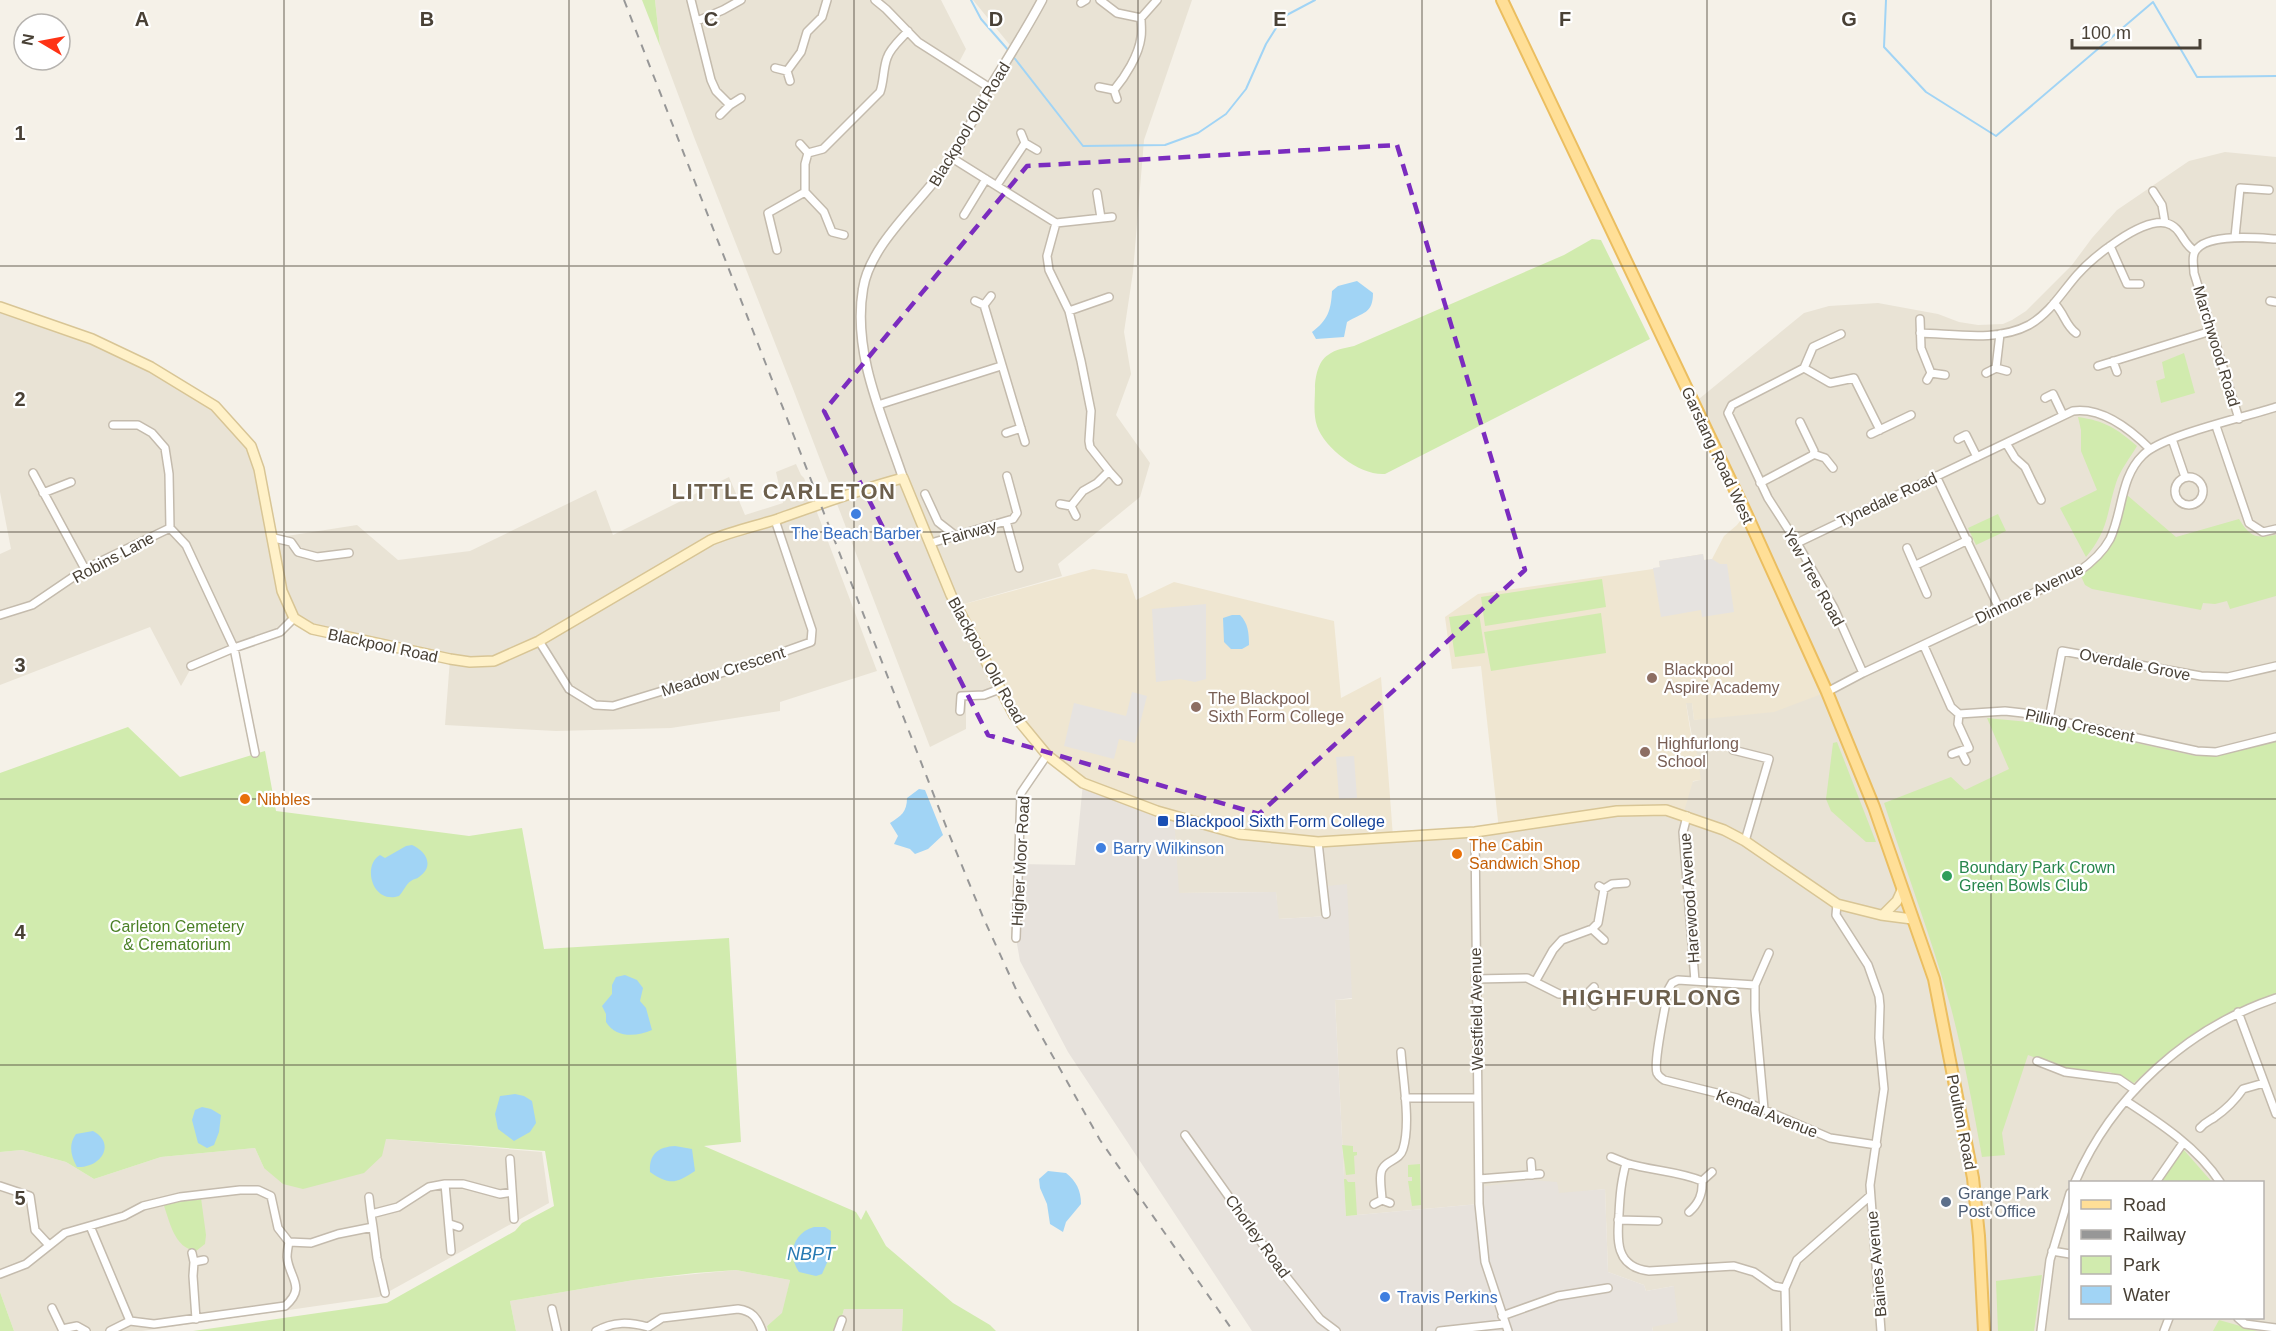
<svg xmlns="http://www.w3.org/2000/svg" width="2276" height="1331" font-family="Helvetica,sans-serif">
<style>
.residential{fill:#e9e3d5;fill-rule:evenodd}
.industrial{fill:#e7e2dc}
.education{fill:#efe6d1}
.green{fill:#d1ebae}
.parking{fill:#e6e3e0}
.water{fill:#a1d4f5}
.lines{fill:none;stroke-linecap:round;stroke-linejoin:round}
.stream{stroke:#a1d4f5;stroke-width:2}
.minor-casing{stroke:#c4bbad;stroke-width:10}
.tertiary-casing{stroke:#c4bbad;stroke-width:11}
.secondary-casing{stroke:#d8c595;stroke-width:12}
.primary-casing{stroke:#ebbe60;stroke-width:14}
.minor{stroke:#fff;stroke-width:7}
.tertiary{stroke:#fff;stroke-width:8}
.secondary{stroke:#fff1c8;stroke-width:9}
.primary{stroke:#ffdf97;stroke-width:10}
.rail{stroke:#979797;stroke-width:2;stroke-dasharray:8 8;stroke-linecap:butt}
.marked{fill:none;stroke:#7b2cbf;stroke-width:4.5;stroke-dasharray:12 8;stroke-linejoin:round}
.grid{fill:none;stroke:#494136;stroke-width:1.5;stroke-opacity:0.55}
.shop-dot{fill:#3f7fe0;stroke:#fff;stroke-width:2}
.education-dot{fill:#8d6e63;stroke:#fff;stroke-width:2}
.food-dot{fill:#e8710a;stroke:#fff;stroke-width:2}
.transit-dot{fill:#1a4fb4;stroke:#fff;stroke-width:2}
.leisure-dot{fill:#2e9e5b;stroke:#fff;stroke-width:2}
.service-dot{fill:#5c6f8a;stroke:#fff;stroke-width:2}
.labels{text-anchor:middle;stroke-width:4.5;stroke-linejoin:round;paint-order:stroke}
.street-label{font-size:16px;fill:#494136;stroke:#fff}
.shop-label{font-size:16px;fill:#366cbe;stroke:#fff;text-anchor:start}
.education-label{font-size:16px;fill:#785e54;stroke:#fff;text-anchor:start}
.food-label{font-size:16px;fill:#c56008;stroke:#fff;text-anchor:start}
.transit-label{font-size:16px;fill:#164399;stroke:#fff;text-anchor:start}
.leisure-label{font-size:16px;fill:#27864d;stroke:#fff;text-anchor:start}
.park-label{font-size:16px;fill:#497f25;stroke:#fff}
.service-label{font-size:16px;fill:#4e5e75;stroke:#fff;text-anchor:start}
.water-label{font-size:18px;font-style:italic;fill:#277ab3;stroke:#fff}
.district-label{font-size:22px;font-weight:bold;letter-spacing:1.5px;fill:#6c5f4c;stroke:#fff}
.grid-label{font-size:20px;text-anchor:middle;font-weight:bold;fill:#494136;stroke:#fff;stroke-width:4.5;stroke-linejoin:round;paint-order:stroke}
</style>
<rect width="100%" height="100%" fill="#f5f1e8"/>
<path class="residential" d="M655 0H941L966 49 957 66 990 87 1014 50 973 0H1192L1144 140 1133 272 1124 332 1131 374 1116 415 1150 463 1140 497 1058 564 1062 576 957 606 998 685 984 695 966 700V729L930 747 795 394 694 137 660 46Z
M2225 152 2276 157V1331H1653L1652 1327 1674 1286 1646 1291 1644 1285 1608 1272 1605 1189 1479 1204 1346 1216 1335 1000 1352 999 1329 916 1278 919 1276 892 1178 893 1174 816 1318 842 1475 832 1700 780 1686 703H1692L1694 720 1827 692 1694 403 1804 313 1829 306 1878 303 1938 314 1959 322 1978 325 2003 324 2012 320 2026 311 2072 265 2092 238 2117 210 2189 161ZM2070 1182H2262V1318H2070Z
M0 307 93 339 215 406 251 446 274 538 357 525 398 560 470 551 596 490 613 535 729 477 745 515 783 503 776 472 796 464 801 475 804 478 877 671 780 702V711L671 728 556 731 445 725 450 659 340 636 294 618 280 632 234 648 190 670 181 686 150 627 0 685V554L11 549 0 492Z
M386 1139 542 1152 549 1203 379 1297 142 1331H14L0 1292V1152L22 1150 66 1162 94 1179 161 1157 255 1148 264 1168Z
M736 1270 790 1280 783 1313 767 1326 768 1331H516L510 1301 634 1280Z
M844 1309H903L902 1331H838Z"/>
<path class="industrial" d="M1083 783 1174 816 1179 893 1276 892 1279 919 1329 916 1327 886 1347 884 1352 998 1335 1000 1346 1216 1479 1204V1187L1532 1180 1557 1182 1559 1193 1605 1189 1608 1272 1644 1285 1646 1291 1674 1286 1678 1322 1652 1327 1653 1331H1252L1068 1052 1020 961 1016 938 1018 864 1075 865Z"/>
<path class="education" d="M1746 513 1827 692 1774 712 1694 720 1692 703H1686L1692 742H1695L1701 780 1693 781 1683 815 1666 810 1499 830 1481 666 1452 669 1445 617 1478 594 1660 568 1659 561 1703 554 1704 560 1712 559 1724 536 1737 525Z
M1093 569 1127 574 1136 600 1174 582 1334 621 1341 698 1381 677 1393 837 1363 840 1239 834 1083 783 1047 755 1014 715 957 606Z"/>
<path class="green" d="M642 0H655L660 46Z
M1592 239 1601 240 1650 339 1385 474C1361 476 1325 449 1317 426 1313 414 1315 400 1315 388 1315 378 1318 361 1328 355 1336 349 1345 348 1354 346L1564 255Z
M2184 353 2195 393 2161 403 2156 381 2165 378 2162 362Z
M2078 417C2105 421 2116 428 2137 446 2130 458 2120 470 2116 483 2106 515 2109 529 2086 557L2060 508 2097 490 2081 451V430Z
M2127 495 2176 537 2239 519C2251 538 2255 538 2276 535V596L2230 609 2227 601 2215 604 2203 603 2201 610 2092 589 2085 585 2080 574C2110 560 2119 526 2127 495Z
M1998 514 2006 531 1976 545 1968 528Z
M1602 579 1606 607 1485 626 1481 597Z
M1479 613 1485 653 1455 657 1449 617Z
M1601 613 1606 653 1491 671 1484 632Z
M1987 718 2050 724 2196 756 2209 755 2276 741V994C2220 1011 2176 1043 2134 1083L2110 1072 2083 1071 2060 1067 2028 1055 2002 1133 2005 1155 1982 1157C1973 1107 1964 1057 1951 1008 1932 939 1906 871 1884 803L1951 777 1965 790 2009 769Z
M128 727 180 777 265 751 276 811 469 836 522 828 544 949 729 938 741 1142 704 1146 856 1212 861 1220 866 1210 886 1246 953 1303 990 1325 996 1331H902L903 1309H844L838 1331H768L767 1326 782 1313 790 1280 736 1270 695 1273 634 1280 510 1301 516 1331H193L387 1303 515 1231 522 1223 554 1206 545 1151 386 1139 382 1156 364 1173 303 1189 283 1184 264 1168 255 1148 161 1157 94 1179 66 1162 22 1150 0 1152V773Z
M1837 742 1876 842H1866L1831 811 1826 799 1833 743Z
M1342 1145 1353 1146V1152H1357V1155L1354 1156 1355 1174 1346 1175Z
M2183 1149 2212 1182H2160Z
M1420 1164 1421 1205 1412 1206 1408 1181H1412V1177H1408V1165Z
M1344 1179H1346L1348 1182H1355L1357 1215 1346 1216Z
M201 1198 206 1235 205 1244 196 1251C174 1248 170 1222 163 1203Z
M2042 1275 2034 1331H1998L1996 1281Z
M0 1292 14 1331H0Z
M2219 1320 2258 1331H2213Z"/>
<path class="parking" d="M1703 554 1704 560 1712 559 1720 564H1727L1734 612 1702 617 1701 610 1661 617 1653 568 1660 567 1659 561Z
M1206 604V679L1195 682 1180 679 1156 682 1152 609Z
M1132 692 1147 696 1135 743 1119 739 1114 759 1064 746 1074 703 1126 716Z
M1354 756 1357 798 1339 799 1336 757Z"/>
<path class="water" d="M1357 281 1373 293C1373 314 1363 312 1347 322L1344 337 1316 339 1312 332C1328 320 1331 310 1332 291L1338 286Z
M1232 615H1240C1248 623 1249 633 1249 645L1242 649H1231L1224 642 1223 618Z
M919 789 925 790 943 835 928 849 915 854 910 849 894 844 898 836 890 823C901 816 907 812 907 798Z
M412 845C426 851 435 866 419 877 417 879 413 879 411 881 406 884 403 892 399 896 372 905 362 865 380 855L385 858 406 846Z
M625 975 637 980 643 988 640 1001 646 1008 652 1030C636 1037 616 1038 606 1022V1014L602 1006 612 994V985L616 977Z
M515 1094 524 1096 532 1101 536 1123 530 1132 514 1141 498 1129 495 1114 500 1096Z
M202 1107 211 1109 221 1115 219 1132 214 1145 207 1148 198 1143 192 1120 195 1110Z
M93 1131C116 1143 102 1168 77 1167 71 1156 68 1145 76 1134Z
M675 1146 692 1149 695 1171C677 1183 670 1186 650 1172 649 1154 658 1147 675 1146Z
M1048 1171 1066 1173C1076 1181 1081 1190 1081 1204L1066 1222 1063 1232 1050 1224 1047 1204 1040 1188 1039 1179Z
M814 1227H825L831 1231 830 1256 822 1274 816 1276 799 1272C787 1254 793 1233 814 1227Z"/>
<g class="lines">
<path class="stream" d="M971 0 981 19 1009 51
M1886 0 1884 47 1926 92 1996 136 2153 2 2197 77 2276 76
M1012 55 1083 146 1165 145 1198 133 1226 114 1246 89 1266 44 1283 17 1315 0"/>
<g class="minor-casing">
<path id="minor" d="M691 0 711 80 716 91 730 105 720 115
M875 0 886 9 918 42 990 88
M1100 0 1117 13 1141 18
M1081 3 1086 0
M697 21 723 10 741 0
M775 68 787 71 801 52 807 32 822 17 827 0
M787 71 790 81
M1099 87 1114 90C1125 77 1139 55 1141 37 1142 31 1141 24 1141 18L1157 0
M1114 90 1117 99
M730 105 741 98
M1021 133 1025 143
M800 144 808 153
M952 158 1056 223 1112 217
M997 185 1025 143 1037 150
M2153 191 2162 205 2165 223
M805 192V164L808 153 823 149 880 92C884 81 883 69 887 58 890 48 901 39 908 31
M805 192 824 212 832 232 844 235
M1097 193 1101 218
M964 215 986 179
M1056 223 1047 256 1049 270 1069 311 1081 361 1091 411 1089 441 1090 447 1109 471 1097 483 1083 491 1071 506 1060 504
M2235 237 2240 188 2269 190
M2110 246 2127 284H2140
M777 250 768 213 805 192
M991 296 984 305 1025 442
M975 301 984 305
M2270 301 2276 302
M2054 303C2065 314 2065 325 2076 333
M1069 311 1109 297
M1920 319 1921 348 1931 373 1927 380
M1920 333C1956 334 1997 342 2029 325 2050 313 2062 292 2077 275 2093 257 2141 218 2166 223 2182 227 2182 244 2195 251
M2000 334 1996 368 2007 371
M2113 361 2117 372
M2098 366 2211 331
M1804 368 1732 405 1728 413 1768 498 1797 543 1834 608 1863 673
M1804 368 1830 383 1854 378 1880 430
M1804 368 1813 347 1841 334
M1931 373 1945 375
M1986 373 1996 368
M2045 398 2053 394 2063 415
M878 405 1001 366
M2239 419 2194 273C2194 267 2192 260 2194 254 2201 232 2258 238 2276 239
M113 425H138L152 433 165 448 169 474 170 528
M2216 426 2249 523 2263 532 2276 529
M1006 433 1021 428
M1871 434 1911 415
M1958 439 1966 435 1977 457
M2172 439 2185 477
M2006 443 2015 458 2025 467 2041 500
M1813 454 1825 458 1833 468
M1109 471 1118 481
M33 473 85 569
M1936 476 1999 608
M2175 491a14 14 0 1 1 28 0a14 14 0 1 1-28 0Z
M1760 483 1813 455 1814 451 1800 422
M43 493 71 482
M925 494 938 522 956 536
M1071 506 1076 516
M1006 521 1013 519 1017 513 1007 476
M274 538 291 542 298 552 317 557 349 553
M931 543 1006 521 1019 568
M1797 543 2073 411C2102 407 2130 429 2150 449
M1907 548 1927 594
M1916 565 1968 540
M0 615 32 605 85 569 170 528 186 545 234 648 255 753
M539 641 569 689 595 705 613 706 744 666 811 642 812 630 775 520
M1924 646 1951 707 1959 714 2005 711 2023 713 2197 751 2216 752 2276 737
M191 666 234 648 280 632 294 618
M1827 692 1863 673 2078 572C2091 563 2103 552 2110 539 2123 512 2120 477 2143 455 2163 435 2246 417 2276 407
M960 711 961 696 984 695 1000 689
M2049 719 2062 651 2201 676 2228 677 2276 666
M1733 750 1769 759 1745 841
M1961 751 1966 761
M1952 754 1969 748 1958 724 1959 714
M1687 816 1683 832 1695 981
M1475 832 1479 1204 1485 1262 1508 1331
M1318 842 1326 914
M1604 889 1612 884 1626 883
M1837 904 1836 915 1868 965 1879 996 1880 1006 1879 1038 1884 1089 1870 1185 1881 1331
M1592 929 1604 940
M1016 938 1021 793 1047 755
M1475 979 1527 978 1559 994 1586 995 1594 987
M1535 982 1553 950 1562 940 1592 929 1598 923 1604 889 1599 886
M1755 985 1678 980 1672 983 1668 990C1666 1006 1653 1061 1657 1073 1659 1077 1660 1077 1664 1080L1737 1098 1830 1138 1877 1145
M1586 995 1594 1006
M2238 1012 2276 1114
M2037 1061 2065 1072 2119 1079 2135 1090
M1405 1098H1477
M2126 1101C2160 1123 2198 1148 2220 1182
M1764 1109 1755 1010V985L1769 953
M2200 1128C2205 1122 2209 1121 2215 1117 2225 1110 2236 1099 2243 1089L2264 1083
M1185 1135 1281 1270 1320 1319 1336 1331
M1611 1157 1626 1163
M510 1159 514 1219
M1531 1162 1532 1175
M1479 1179 1540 1174
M1702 1181 1712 1172
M2075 1182C2112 1096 2187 1028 2276 998
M2156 1182 2183 1143
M445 1184 451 1251
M0 1186 30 1196 35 1230 48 1244
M369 1197 371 1214
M1390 1203 1382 1200C1382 1192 1378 1174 1383 1168 1388 1160 1400 1160 1403 1149 1411 1124 1403 1080 1401 1052
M1374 1204 1382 1200
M1689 1212C1699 1203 1703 1194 1702 1181 1678 1171 1652 1171 1626 1163 1621 1183 1620 1194 1619 1214 1617 1240 1615 1267 1649 1271L1734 1266 1754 1272 1774 1286 1785 1288
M1618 1220 1658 1221
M450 1224 459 1227
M90 1226 130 1321
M373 1227 377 1258 385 1293
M289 1242 311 1243 338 1234 373 1227 371 1214 398 1207 429 1187 445 1184H463L500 1194 512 1192
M2052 1251 2070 1254
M192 1253 194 1262 193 1276 196 1319
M194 1262 204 1260
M0 1274 26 1264 65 1233 124 1216 143 1206 180 1197 240 1190H258L271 1196 278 1228 289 1242
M52 1308 63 1331
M552 1309 557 1331
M1502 1316 1558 1296 1608 1288
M2238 1318 2245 1324 2276 1328
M130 1321 154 1324 285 1306C307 1287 289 1278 287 1257 287 1252 288 1247 289 1242
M648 1327 662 1318 738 1309C752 1311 757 1317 762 1331
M62 1329 77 1326 86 1331
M110 1331 130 1321
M596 1331C614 1321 630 1322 648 1327
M838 1331 842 1320
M1440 1331 1504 1324
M1786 1331 1785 1288 1797 1260 1870 1196
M2041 1331 2050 1260 2070 1193
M2164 1331 2169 1318"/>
</g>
<g class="tertiary-casing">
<path id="tertiary" d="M903 478C883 418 852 353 863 289 870 242 926 198 952 158 966 135 977 110 991 86 1008 58 1026 30 1042 0"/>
</g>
<g class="secondary-casing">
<path id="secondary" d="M0 307 92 339 151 367 215 406 251 446 259 469 282 591 294 618 312 629 450 659 470 662 494 661 539 641 711 540C733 531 756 526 778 519 820 504 861 489 903 478L951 595 1014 715 1047 755 1083 783 1157 811 1239 834 1318 842 1475 832 1617 811 1666 810 1724 830 1745 841 1837 904 1881 915 1912 919
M1883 915 1897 901 1902 890"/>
</g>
<g class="primary-casing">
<path id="primary" d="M1502 0 1746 513 1827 692 1874 807 1934 979 1973 1178 1979 1236 1984 1331"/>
</g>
<use href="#minor" class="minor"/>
<use href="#tertiary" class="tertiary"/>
<use href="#secondary" class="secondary"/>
<use href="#primary" class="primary"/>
<path class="rail" d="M624 0 949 834 983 917 1020 998 1100 1140 1233 1331"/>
</g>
<path class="marked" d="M1397 145 1525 570 1259 814 988 735 824 411 1027 166Z"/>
<path class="grid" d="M284 0V1331M569 0V1331M854 0V1331M1138 0V1331M1422 0V1331M1707 0V1331M1991 0V1331M0 266H2276M0 532H2276M0 799H2276M0 1065H2276"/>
<g class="shop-dot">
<circle cx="856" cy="514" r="6"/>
<circle cx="1101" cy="848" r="6"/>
<circle cx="1385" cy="1297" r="6"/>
</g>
<g class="education-dot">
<circle cx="1652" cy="678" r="6"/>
<circle cx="1196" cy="707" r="6"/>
<circle cx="1645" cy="752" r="6"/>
</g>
<g class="food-dot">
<circle cx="245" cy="799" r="6"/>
<circle cx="1457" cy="854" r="6"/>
</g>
<rect class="transit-dot" x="1157" y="815" width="12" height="12" rx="3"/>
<circle class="leisure-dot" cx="1947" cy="876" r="6"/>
<circle class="service-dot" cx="1946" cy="1202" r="6"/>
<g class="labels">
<g class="street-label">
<text transform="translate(969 124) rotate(-59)" y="6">Blackpool Old Road</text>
<text transform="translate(2217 346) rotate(73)" y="6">Marchwood Road</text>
<text transform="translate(1718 455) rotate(65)" y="6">Garstang Road West</text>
<text transform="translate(1887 499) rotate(-25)" y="6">Tynedale Road</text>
<text transform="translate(969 532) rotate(-16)" y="6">Fairway</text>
<text transform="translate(113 557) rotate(-28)" y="6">Robins Lane</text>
<text transform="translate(1814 577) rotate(61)" y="6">Yew Tree Road</text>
<text transform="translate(2029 593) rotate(-26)" y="6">Dinmore Avenue</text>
<text transform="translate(383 645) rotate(12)" y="6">Blackpool Road</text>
<text transform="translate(987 660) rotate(61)" y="6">Blackpool Old Road</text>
<text transform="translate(2135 664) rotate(11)" y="6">Overdale Grove</text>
<text transform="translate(723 671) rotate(-18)" y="6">Meadow Crescent</text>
<text transform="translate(2080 725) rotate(12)" y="6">Pilling Crescent</text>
<text transform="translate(1020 861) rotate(-87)" y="6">Higher Moor Road</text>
<text transform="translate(1689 898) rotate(-94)" y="6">Harewood Avenue</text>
<text transform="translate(1476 1009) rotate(-91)" y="6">Westfield Avenue</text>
<text transform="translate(1767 1113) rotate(21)" y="6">Kendal Avenue</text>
<text transform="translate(1962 1122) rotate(79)" y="6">Poulton Road</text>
<text transform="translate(1258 1236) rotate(54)" y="6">Chorley Road</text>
<text transform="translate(1876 1264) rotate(-95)" y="6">Baines Avenue</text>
</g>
<g class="shop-label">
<text x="856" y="539" text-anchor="middle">The Beach Barber</text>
<text x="1113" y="854">Barry Wilkinson</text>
<text x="1397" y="1303">Travis Perkins</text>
</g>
<g class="education-label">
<text x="1664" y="675">Blackpool<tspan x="1664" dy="18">Aspire Academy</tspan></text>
<text x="1208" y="704">The Blackpool<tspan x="1208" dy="18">Sixth Form College</tspan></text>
<text x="1657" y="749">Highfurlong<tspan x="1657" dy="18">School</tspan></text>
</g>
<g class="food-label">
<text x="257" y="805">Nibbles</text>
<text x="1469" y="851">The Cabin<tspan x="1469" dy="18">Sandwich Shop</tspan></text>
</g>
<g class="transit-label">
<text x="1175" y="827">Blackpool Sixth Form College</text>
</g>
<g class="leisure-label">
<text x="1959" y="873">Boundary Park Crown<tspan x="1959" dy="18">Green Bowls Club</tspan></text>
</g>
<g class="park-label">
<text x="177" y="932">Carleton Cemetery<tspan x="177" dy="18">&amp; Crematorium</tspan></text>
</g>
<g class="service-label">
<text x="1958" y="1199">Grange Park<tspan x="1958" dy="18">Post Office</tspan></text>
</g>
<g class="water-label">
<text x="811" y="1260">NBPT</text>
</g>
<g class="district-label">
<text x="784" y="499">LITTLE CARLETON</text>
<text x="1652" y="1005">HIGHFURLONG</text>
</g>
</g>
<g class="grid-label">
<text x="142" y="26">A</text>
<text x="427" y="26">B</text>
<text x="711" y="26">C</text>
<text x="996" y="26">D</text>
<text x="1280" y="26">E</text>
<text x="1565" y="26">F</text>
<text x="1849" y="26">G</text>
<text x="20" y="140">1</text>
<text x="20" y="406">2</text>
<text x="20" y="672">3</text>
<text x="20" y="939">4</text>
<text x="20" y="1205">5</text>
</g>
<rect x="2069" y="1181" width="195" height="138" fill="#ffffff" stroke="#b6b3af" stroke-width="1.5"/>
<rect x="2081" y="1200" width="30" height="9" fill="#ffdf97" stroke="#b6b3af" stroke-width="1.5"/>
<text x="2123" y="1211" font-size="18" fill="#494136">Road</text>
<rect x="2081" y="1230" width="30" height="9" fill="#979797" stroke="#b6b3af" stroke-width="1.5"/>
<text x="2123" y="1241" font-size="18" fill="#494136">Railway</text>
<rect x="2081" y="1256" width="30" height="18" fill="#d1ebae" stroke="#b6b3af" stroke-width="1.5"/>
<text x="2123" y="1271" font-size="18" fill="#494136">Park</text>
<rect x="2081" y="1286" width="30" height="18" fill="#a1d4f5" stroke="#b6b3af" stroke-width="1.5"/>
<text x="2123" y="1301" font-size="18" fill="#494136">Water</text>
<g transform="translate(42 42) rotate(280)"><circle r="28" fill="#ffffff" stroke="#b6b3af" stroke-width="1.5"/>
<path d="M0-4.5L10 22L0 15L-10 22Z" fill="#ff3315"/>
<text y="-9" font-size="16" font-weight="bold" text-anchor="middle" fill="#494136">N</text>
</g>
<path d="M2072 39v9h128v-9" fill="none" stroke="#494136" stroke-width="3"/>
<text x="2081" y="39" font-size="18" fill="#494136" stroke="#ffffff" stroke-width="4.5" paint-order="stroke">100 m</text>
</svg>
